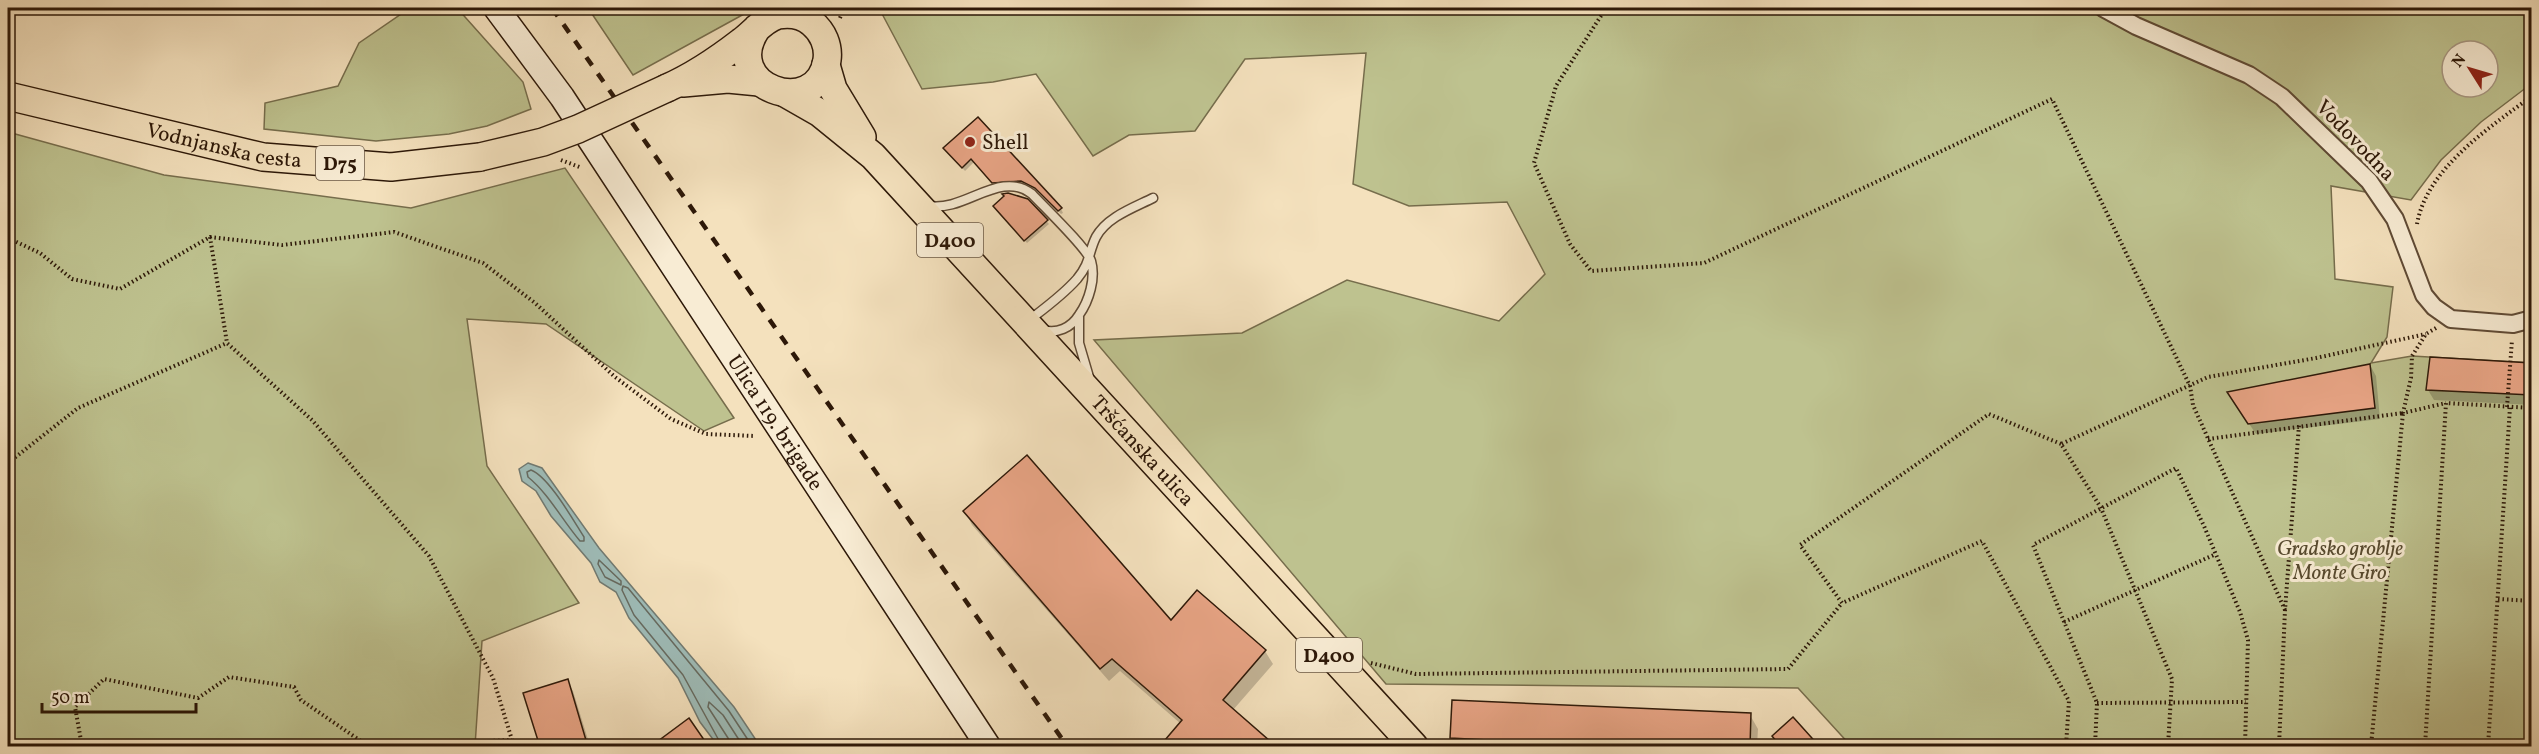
<svg xmlns="http://www.w3.org/2000/svg" width="2539" height="754" font-family="Vollkorn,serif">
<style>
.green{fill:#bec28f;stroke:#766d4c;stroke-width:1.5;fill-rule:evenodd}
.water{fill:#9ebcb8;stroke:#717a72;stroke-width:1.5}
.shadow{fill:#0003}
.lines{fill:none;stroke-linecap:round;stroke-linejoin:round}
.shore{stroke:#666a60;stroke-width:1.5}
.building{fill:#e9a586;stroke:#2d1808;stroke-width:1.5}
.lane-casing{stroke:#5f4a35;stroke-width:11}
.street-casing{stroke:#5f4a35;stroke-width:20}
.secondary-casing{stroke:#2d1808;stroke-width:27}
.primary-casing{stroke:#2d1808;stroke-width:30}
.path{stroke:#2d1808;stroke-width:4;stroke-dasharray:1.5 3;stroke-linecap:butt}
.lane{stroke:#f8ecd4;stroke-width:8}
.street{stroke:#f8ecd4;stroke-width:16}
.secondary{stroke:#f8ecd4;stroke-width:24}
.primary{stroke:#f4e1bd;stroke-width:27}
.rail{stroke:#2d1808;stroke-width:4.5;stroke-dasharray:10 10;stroke-linecap:butt}
.primary-bridge-casing{stroke:#2d1808;stroke-width:30;stroke-linecap:butt}
.primary-bridge{stroke:#f4e1bd;stroke-width:27}
.poi-dot{fill:#8f2418;stroke:#f8ecd4;stroke-width:2}
.labels{text-anchor:middle;stroke-width:6;stroke-linejoin:round;paint-order:stroke}
.shield{fill:#f8ecd4;stroke:#6a5845;stroke-width:1.5}
.shield-label{font-size:20px;font-weight:bold;fill:#2d1808}
.street-label{font-size:21px;fill:#2d1808;stroke:#f8ecd4}
.poi-label{font-size:21px;fill:#2d1808;stroke:#f8ecd4;text-anchor:start}
.park-label{font-size:21px;font-style:italic;fill:#584b30;stroke:#f8ecd4}
</style>
<rect width="100%" height="100%" fill="#f4e1bd"/>
<filter id="stains"><feTurbulence type="fractalNoise" baseFrequency=".00333" numOctaves="4"/><feColorMatrix values="0 0 0 0 .2 0 0 0 0 .09 0 0 0 0 .02 0 0 0 .5 -.17"/></filter>
<radialGradient id="worn" r=".72"><stop offset=".6" stop-color="#630" stop-opacity="0"/><stop offset="1" stop-color="#630" stop-opacity=".3"/></radialGradient>
<path class="green" d="M401 8H457L523 82 531 109 487 126 449 134 376 141 264 129 265 103 338 86 359 43 401 14Z
M588 8H755L633 75Z
M882 8H2531V84L2481 122 2441 160 2411 200 2331 186 2335 279 2393 287 2387 337 2371 363 2412 356 2531 363V746H1851L1798 688 1386 684 1094 340 1242 333 1347 280 1499 321 1545 274 1507 202 1409 206 1353 184 1366 53 1245 59 1195 131 1129 135 1093 156 1036 74 993 82 922 89 880 10ZM2452 51H2488V87H2452Z
M8 132 164 175 411 208 565 168 734 418 704 431 546 324 467 319 487 466 579 603 482 641 475 746H8Z"/>
<path class="water" d="M528 463 542 468 599 548 734 707 760 746H718L700 722 678 678 629 618 616 592 600 582 591 563 551 516 536 491 522 481 519 469Z"/>
<path class="shadow" d="M304 8H313L309 12Z
M978 119 1061 209 1063 213 1061 214 1040 193 1026 185 1011 183 996 186 974 162 965 171 948 152Z
M1004 195H1018L1027 200 1049 224 1027 243 996 209Z
M2370 365 2376 376 2380 419 2256 434 2235 403Z
M2532 365V405L2434 400 2428 390Z
M965 511 1171 622 1197 592 1265 651 1273 664 1233 710 1181 724 1120 671 1109 681 972 525Z
M567 681 573 691 590 746H541Z
M1453 701 1750 715 1758 729 1757 746H1456L1451 738Z"/>
<g class="lines">
<path class="shore" d="M531 470C549 477 573 520 584 537V541H580C562 520 549 494 528 477L527 472Z
M599 560 621 581V585L605 577 598 564Z
M722 746 683 675 634 615 622 590 623 586 628 588 729 711 752 746
M730 746 728 738 708 707 709 702 723 715 743 746"/>
</g>
<path class="building" d="M978 117 1062 208 1058 211 1035 188 1021 181 992 183 971 159 962 168 943 148Z
M1008 193 1028 199 1048 220 1024 241 993 206 1004 196 1002 194Z
M2430 357 2532 363V395L2426 390Z
M2370 364 2375 408 2248 424 2227 392Z
M1027 455 1171 620 1197 590 1266 650 1223 700 1277 747H1159L1182 720 1112 659 1100 669 963 511Z
M568 679 588 747H540L523 693Z
M1452 700 1751 713 1750 747H1624L1450 738Z
M1793 717 1820 747H1781L1772 736Z
M689 718 709 747H650Z"/>
<g class="lines">
<g class="lane-casing">
<path id="lane" d="M929 206C965 212 1000 169 1032 194 1044 207 1087 248 1091 261 1096 278 1089 301 1079 315 1071 328 1057 334 1043 330
M1079 317V343L1089 377
M1028 321C1045 308 1063 295 1077 279 1091 262 1088 253 1096 237 1107 217 1133 208 1153 198"/>
</g>
<g class="street-casing">
<path id="street" d="M2103 8 2136 26 2249 75 2282 97 2369 181 2395 219 2424 295 2434 307 2451 319 2513 324 2532 319"/>
</g>
<g class="secondary-casing">
<g id="secondary">
<path id="s1" d="M496 8 562 97 988 746"/>
</g>
</g>
<g class="primary-casing">
<g id="primary">
<path d="M826 65 833 89 862 137"/>
<path d="M683 83 728 79 759 82"/>
<path d="M667 88C692 77 719 59 741 42 753 34 763 19 778 15 790 13 803 15 812 23 823 32 829 46 827 60 817 122 717 87 757 28"/>
<path id="s2" d="M785 93 820 113 873 156 1414 746"/>
<path id="s3" d="M8 96 263 157 391 167 480 157"/>
</g>
</g>
<path class="path" d="M1606 8 1556 86 1534 163 1570 244 1591 271 1704 263 2052 99 2190 386 2193 405 2285 610
M840 18 844 8
M561 160 582 168
M2417 224C2427 168 2489 128 2532 96
M210 237 227 343 312 420 429 556 493 678 512 740 469 742 466 746
M8 238 40 253 72 279 120 289 210 237 282 245 394 232 483 263 535 303 615 377 671 419 706 434 755 436
M2436 328 2426 334 2412 356 2411 378 2403 413 2446 403
M2507 407 2512 340
M2208 439 2403 413 2371 746
M2061 444 1989 414 1800 545 1842 603 1982 541 2069 701 2066 746
M8 463 78 408 227 343
M2498 599 2532 601
M2064 622 2216 554
M1371 663 1416 674 1788 669 1842 603
M2097 703 2246 702
M82 746 75 707 104 679 198 698 229 677 294 687 301 700 368 746
M2095 746 2097 703 2033 545 2176 468 2204 526 2240 612 2248 640 2245 746
M2168 746 2172 679 2101 508 2061 444 2208 377 2316 358 2426 334
M2279 746 2285 610 2299 425
M2425 746 2446 403 2532 408
M2488 746 2510 407"/>
<use href="#lane" class="lane"/>
<use href="#street" class="street"/>
<use href="#secondary" class="secondary"/>
<use href="#primary" class="primary"/>
<path class="rail" d="M552 8 1067 746"/>
<g class="primary-bridge-casing">
<path id="primary-bridge" d="M480 157 543 142 578 129 667 88"/>
</g>
<use href="#primary-bridge" class="primary-bridge"/>
</g>
<circle class="poi-dot" cx="970" cy="142" r="6"/>
<g class="labels">
<g class="shield">
<rect x="316" y="146" width="48" height="34" rx="4.5"/>
<rect x="917" y="223" width="66" height="34" rx="4.5"/>
<rect x="1296" y="638" width="66" height="34" rx="4.5"/>
</g>
<g class="shield-label">
<text x="340" y="170">D75</text>
<text x="950" y="247">D400</text>
<text x="1329" y="662">D400</text>
</g>
<g class="street-label">
<text transform="translate(2356 140) rotate(46)" y="7">Vodovodna</text>
<text dy="7" stroke="none"><textPath href="#s3" startOffset="222">Vodnjanska cesta</textPath></text>
<text dy="7" stroke="none"><textPath href="#s1" startOffset="500">Ulica 119. brigade</textPath></text>
<text dy="7" stroke="none"><textPath href="#s2" startOffset="508">Tršćanska ulica</textPath></text>
</g>
<g class="poi-label">
<text x="982" y="149">Shell</text>
</g>
<g class="park-label">
<text x="2340" y="555">Gradsko groblje<tspan x="2340" dy="24">Monte Giro</tspan></text>
</g>
</g>
<rect width="2539" height="754" fill="none" stroke="#f4e1bd" stroke-width="30"/>
<rect x="9" y="9" width="2521" height="736" fill="none" stroke="#2d1808" stroke-width="3"/>
<rect x="15" y="15" width="2509" height="724" fill="none" stroke="#2d1808" stroke-width="1.5"/>
<g transform="translate(2470 69) rotate(307)"><circle r="28" fill="#f8ecd4" stroke="#a79782" stroke-width="1.5"/>
<path d="M0-4.5L10 22L0 15L-10 22Z" fill="#8f2418"/>
<text y="-9" font-size="16" font-weight="bold" text-anchor="middle" fill="#2d1808">N</text>
</g>
<path d="M42 703v9h154v-9" fill="none" stroke="#2d1808" stroke-width="3"/>
<text x="51" y="703" font-size="18" fill="#2d1808" stroke="#f8ecd4" stroke-width="4.5" paint-order="stroke">50 m</text>
<rect width="100%" height="100%" filter="url(#stains)"/>
<rect width="100%" height="100%" fill="url(#worn)"/>
</svg>
